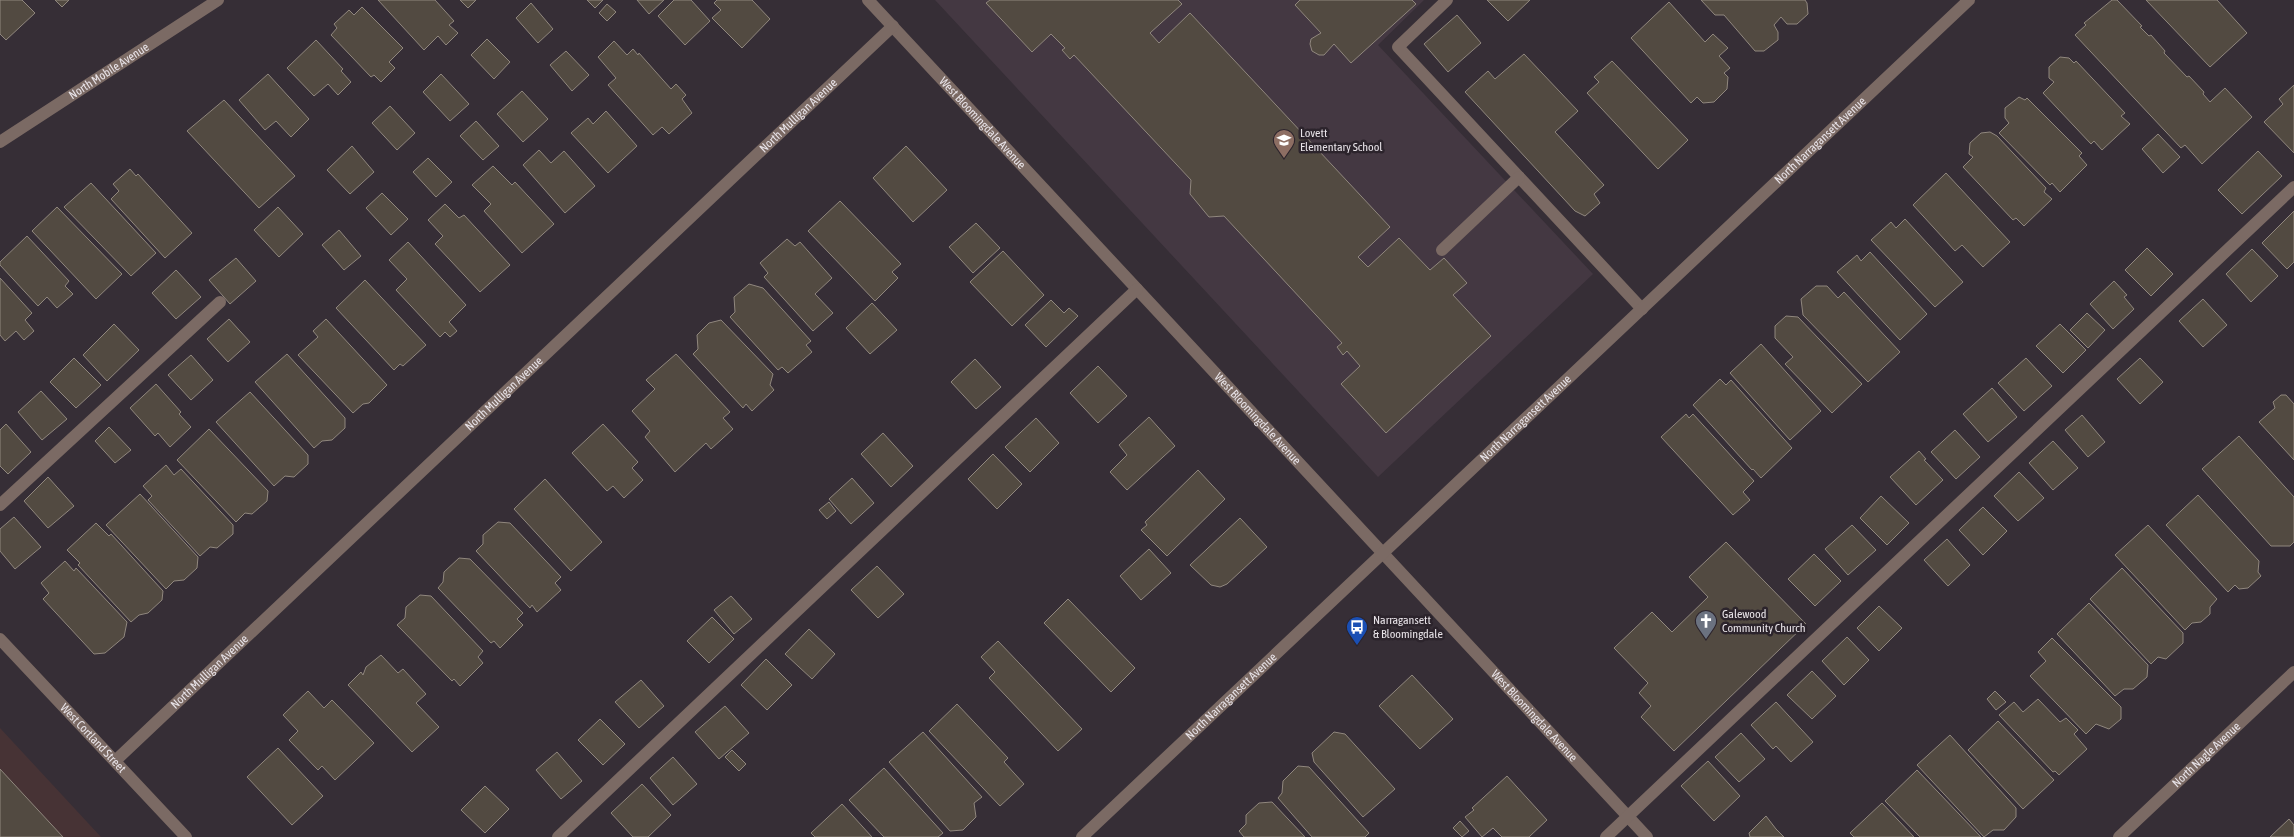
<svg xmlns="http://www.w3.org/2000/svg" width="2294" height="837" font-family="'Asap Condensed',sans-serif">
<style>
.industrial{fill:#473335}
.built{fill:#443842}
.building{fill:#524a41;stroke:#90877e}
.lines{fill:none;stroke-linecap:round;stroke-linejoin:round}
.minor{stroke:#7b6a64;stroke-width:12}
.labels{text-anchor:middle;stroke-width:5;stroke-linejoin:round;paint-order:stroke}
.street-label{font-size:12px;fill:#e8e3e8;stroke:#2c242c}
.poi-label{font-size:12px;fill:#e8e3e8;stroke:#2c242c;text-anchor:start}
</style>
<rect width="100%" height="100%" fill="#362e36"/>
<path class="industrial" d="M0 728 101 837H0Z"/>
<path class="built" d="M935 0H1424L1378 45 1593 274 1378 477Z"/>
<path class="building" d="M0 0H22L35 13 6 40 0 34Z
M55 0H69L62 7Z
M378 0H435L454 21 449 25 458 33 446 45 438 36 424 50Z
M460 0H476L468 8Z
M587 0H603L595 8Z
M637 0H664L649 14Z
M674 0H691L710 21 685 45 658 16Z
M717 0H752L770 19 742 48 712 18 721 10 714 3Z
M990 0H1178L1182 4 1150 33 1159 43 1190 13 1390 227 1358 257 1368 267 1399 238 1430 270 1444 258 1467 283 1453 295 1491 336 1386 433 1341 384 1360 366 1347 351 1343 355 1337 347 1342 343 1224 216 1209 217 1190 194 1191 180 1074 55 1070 59 1062 50 1065 48 1051 34 1032 52 986 3Z
M1300 0H1412L1416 4 1351 63 1334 44 1324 55H1319L1312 51 1310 44 1311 39 1321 33 1295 5Z
M1487 0H1530L1508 21Z
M1701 0H1805L1807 3 1808 14 1797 24H1787L1781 17 1774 25 1778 32V40L1764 51H1755L1724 15H1715Z
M2112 0H2117L2142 26 2140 27 2149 36 2151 35 2165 51 2164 53 2187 77 2189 76 2204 92 2203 94 2210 102 2225 88 2252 117 2202 164 2185 145 2181 148 2075 35 2086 25 2084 23Z
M2146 0H2217L2247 33 2210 67Z
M1669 2 1705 42 1713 34 1728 48 1719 56 1730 68 1724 73 1728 77 1727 89 1714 102 1703 103 1697 97 1691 103 1631 38Z
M531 3 553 29 538 43 516 18Z
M607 4 616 12 607 21 599 13Z
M362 7 403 48 389 62 395 68 381 82 374 75 371 77 331 35 337 28 334 24 349 10 354 15Z
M1457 15 1481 43 1448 72 1424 44Z
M487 39 510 62 494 79 471 55Z
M316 40 343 69 341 71 351 82 338 95 328 84 314 96 287 68Z
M614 41 627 55 633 49 638 55 639 53 671 89 676 84 686 95 682 99 692 113 669 134 662 127 653 135 608 85 616 78 598 57Z
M566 51 589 75 572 91 550 65Z
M1524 54 1578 111 1555 132 1604 185 1594 194 1600 203 1585 216 1575 211 1465 92 1488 71 1495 79Z
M2060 57 2069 58 2074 63 2076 61 2125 113 2121 116 2130 124 2102 150 2094 141 2091 144 2043 93 2054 82 2049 78V67Z
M1612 61 1688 140 1658 169 1587 93 1599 82 1594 77Z
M268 74 309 119 291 137 276 121 265 130 239 100Z
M441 74 469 104 450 121 423 92Z
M2294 85V153L2264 122 2283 104 2279 99Z
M522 91 548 119 523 142 497 114Z
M2019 97 2025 100 2027 98 2082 153 2079 156 2087 165 2060 192 2052 183 2050 185 1999 133 2009 123 2005 118V108Z
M224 100 295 176 259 208 187 131Z
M390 106 415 133 397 150 372 123Z
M606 111 637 146 608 173 571 133 588 118 593 124Z
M476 121 499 146 483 160 460 136Z
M1990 132 1997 136 2046 188 2044 192 2052 199 2024 226 2016 218 2013 220 1963 167 1973 157 1969 154 1970 143 1981 133Z
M2158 134 2180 157 2163 173 2142 149Z
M352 146 374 172 350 194 327 170Z
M906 146 947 190 913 222 873 178Z
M539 150 551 163 564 151 595 186 565 213 523 165Z
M2258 151 2282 176 2242 214 2218 190Z
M428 158 452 182 436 197 413 172Z
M493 166 512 185 515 182 554 224 522 253 484 211 491 204 472 185Z
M130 169 136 176 138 174 192 233 165 258 111 199 119 191 113 184Z
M1946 173 2010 242 1983 267 1962 245 1955 251 1913 205Z
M91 183 156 253 131 276 64 207Z
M382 193 408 219 391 235 366 208Z
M840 201 901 264 892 272 898 278 875 301 808 231Z
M445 204 459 218 464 215 510 265 480 292 435 244 443 236 428 220Z
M57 207 122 274 96 299 32 231Z
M278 207 303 234 279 257 254 230Z
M2294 211V262L2287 269 2262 243Z
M1905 219 1963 282 1935 307 1871 240 1891 222 1896 228Z
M976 223 1000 248 973 273 949 247Z
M339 230 361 256 344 270 322 245Z
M27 236 69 281 65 286 73 294 57 308 47 297 38 306 0 265V262Z
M787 239 795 246 800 242 832 278 815 294 833 313 813 331 764 277 768 273 760 263Z
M408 242 466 305 449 322 457 331 450 337 445 332 440 337 396 290 407 279 389 260Z
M2147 248 2173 274 2151 296 2125 270Z
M2252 249 2278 276 2251 302 2226 274Z
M1003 251 1044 295 1012 326 970 282Z
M1870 252 1927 314 1900 340 1837 272 1857 255 1861 261Z
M236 258 256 281 230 304 209 280Z
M176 270 201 297 176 319 152 293Z
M0 278 32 313 25 320 34 331 24 340 16 331 5 341 0 335Z
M365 280 426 345 403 366 400 364 394 370 336 308Z
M2114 281 2127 295 2124 297 2134 309 2113 329 2090 304Z
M749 284 763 288 811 341 806 345 812 352 788 373 782 367 778 370 730 317 735 312 734 297Z
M1816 286H1827L1838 298 1844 292 1900 352 1868 382 1803 315 1801 299Z
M2203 299 2227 325 2203 347 2179 321Z
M1051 300 1064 313 1069 308 1078 316 1046 347 1025 325Z
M872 303 897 330 870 354 846 328Z
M2087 313 2105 330 2088 348 2070 330Z
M1786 316 1798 317 1862 384 1832 413 1785 364 1793 357 1775 338V326Z
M229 319 250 342 228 362 207 339Z
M326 319 387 385 369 403 363 404 353 413 298 355 318 337 313 331Z
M721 320 773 374 770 385 774 390 752 411 746 404 743 408 693 354 698 349 697 335 709 323Z
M114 324 139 350 107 381 83 355Z
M2060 324 2086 350 2063 373 2036 346Z
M1761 344 1821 411 1790 440 1730 373Z
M287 354 345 418V428L332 440 322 441 314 448 255 382Z
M676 354 730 412 723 418 733 429 711 449 706 443 675 472 645 437 650 431 632 411 655 389 646 380Z
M191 355 213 380 191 400 168 375Z
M74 358 101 385 76 408 50 382Z
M2026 358 2052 386 2024 411 1998 383Z
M2140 358 2163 382 2140 404 2117 379Z
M975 359 1001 387 976 409 951 382Z
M1098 366 1127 396 1098 423 1070 393Z
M1720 379 1726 385 1731 380 1792 448 1761 478 1753 469 1752 470 1693 405Z
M156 384 181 412 179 414 191 427 170 447 158 433 155 436 130 408Z
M1992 388 2017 417 1988 442 1963 414Z
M41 391 67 419 42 440 18 412Z
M250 392 308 455V464L294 477 285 476 274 486 216 422Z
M2281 395H2286L2294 404V460L2259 422 2275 408 2273 402Z
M1686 414 1689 418 1693 414 1754 481 1743 492 1750 500 1733 515 1661 437Z
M2082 415 2105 442 2088 457 2065 430Z
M1149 417 1175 446 1127 490 1110 472 1127 455 1119 445Z
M1036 418 1059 443 1030 472 1005 447Z
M6 424 31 452 8 474 0 466V430Z
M603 424 638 462 632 468 643 480 624 498 613 486 607 491 572 453Z
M109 427 131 450 115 463 95 441Z
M209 429 268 491 267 501 252 514 245 513 236 522 177 460Z
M1955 430 1980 457 1956 479 1931 452Z
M883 433 913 466 891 487 861 454Z
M2239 436 2294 497V542L2290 546H2271L2202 469Z
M2053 441 2078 468 2053 490 2029 463Z
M1919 451 1926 459 1924 460 1943 480 1916 505 1890 477Z
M993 454 1022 484 997 509 968 479Z
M166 465 174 475 181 469 233 525V534L217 548 210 547 200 556 148 500 152 496 143 486Z
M1198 470 1225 499 1167 556 1141 530 1147 525 1145 522Z
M2019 472 2044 498 2018 521 1994 496Z
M48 477 74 506 48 528 24 501Z
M852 478 874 503 851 524 829 499Z
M545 479 602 542 571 571 514 509Z
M140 494 198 557 197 568 184 580 174 581 166 589 106 525Z
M2198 495 2259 561 2258 572 2261 576 2248 588 2239 589 2235 585 2228 592 2166 525Z
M1881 496 1909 523 1887 545 1860 518Z
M829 502 836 511 827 519 819 510Z
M1983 507 2007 531 1983 555 1959 530Z
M14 517 41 547 15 569 0 551V529Z
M1240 518 1267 547 1227 584 1220 587 1211 585 1190 565Z
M498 522 510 523 561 577 555 583 561 590 537 612 532 605 530 608 476 551 483 544V535Z
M96 523 109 536 111 534 163 591 162 600 148 613 139 615 131 622 78 565 80 563 67 550Z
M1852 525 1876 550 1848 575 1825 549Z
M2148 525 2217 599 2210 607V614L2201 622 2192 623 2185 630 2115 555Z
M1947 539 1970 565 1948 586 1924 560Z
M1726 542 1806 624 1674 751 1641 717 1651 706 1639 693 1648 683 1614 648 1652 612 1672 632 1708 597 1689 577Z
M1149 549 1171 573 1141 600 1120 576Z
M1814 554 1841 581 1815 606 1788 579Z
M459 558 470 559 523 613 517 619 523 625 500 648 494 641 491 643 438 588 443 582 444 572Z
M65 561 74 571 76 568 127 622 124 637 105 653 94 654 43 599 49 593 41 583Z
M877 566 904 594 878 618 851 590Z
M2122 568 2183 633V643L2166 659 2158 657 2151 664 2090 599Z
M420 595 431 596 483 651 478 657 483 663 460 686 454 679 452 681 397 625 405 618 406 607Z
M731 596 752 619 734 634 714 610Z
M1068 599 1135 668 1111 692 1044 623Z
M2089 603 2148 665 2147 677 2133 689H2124L2115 696 2057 634Z
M1879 606 1902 628 1879 651 1857 628Z
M712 617 734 639 709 663 687 641Z
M809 629 835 654 812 679 785 654Z
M1847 637 1869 660 1844 685 1822 661Z
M2052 638 2121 707V719L2109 729 2096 724 2086 734 2030 676 2046 661 2038 652Z
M998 641 1082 729 1058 751 989 678 995 672 981 657Z
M381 655 398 673 403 669 426 694 416 703 439 727 412 752 348 685 361 672 363 675 366 667Z
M766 659 792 685 767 710 741 685Z
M1812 671 1836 696 1812 719 1787 695Z
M1412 675 1453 719 1420 749 1379 706Z
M641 680 664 706 639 728 615 702Z
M308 691 324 708 332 700 374 743 335 780 322 766 318 770 289 740 298 731 283 715Z
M1995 691 2006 702 1996 710 1987 699Z
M2038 699 2060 722 2066 718 2078 730 2074 734 2087 749 2059 775 2055 771 2053 772 1999 715 2014 702 2023 712Z
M1776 702 1813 742 1791 762 1776 746 1773 749 1751 725Z
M957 704 1008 758 1004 762 1024 784 1000 806 929 731Z
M725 706 749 733 719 759 695 732Z
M600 719 625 744 603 765 578 740Z
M1998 721 2054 780 2023 809 1968 750Z
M923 732 982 797 974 803 976 817 963 830 950 831 889 762Z
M1334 732 1345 734 1395 789 1363 817 1314 762 1312 753Z
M1741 733 1765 759 1739 782 1715 757Z
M1950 735 2016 808V817L2004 830H1993L1984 837 1917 765Z
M278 748 323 796 292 825 247 777Z
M732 750 746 764 739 771 725 757Z
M557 752 582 781 561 799 536 770Z
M673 757 697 784 673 805 650 778Z
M1708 761 1740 796 1714 821 1681 786Z
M1298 766 1309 767 1369 833 1365 837H1312L1278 798 1282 793 1283 781Z
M884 768 943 833 938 837H884L849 800Z
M0 769 63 837H0Z
M1917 770 1981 837H1920L1885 801Z
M1507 776 1547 820 1529 837H1502L1493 828 1482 837 1465 817 1474 810 1472 808Z
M642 784 671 815 648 837H633L611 813Z
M485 786 509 809 485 833 461 810Z
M1272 802 1305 837H1244L1239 831 1246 824V815L1259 803Z
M1882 803 1914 837H1854L1850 833Z
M842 804 872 837H815L811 833Z
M1766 816 1776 829 1784 837H1750L1749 833Z
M2289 819 2294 825V837H2270Z
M1460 821 1469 831 1462 837 1453 828Z"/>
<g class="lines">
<g class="minor">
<path id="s1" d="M868 0 1647 837"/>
<path d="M1447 0 1398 47 1642 309"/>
<path id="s2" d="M0 142 218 0"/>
<path d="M1442 250 1519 177"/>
<path d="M0 505 220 302"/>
<path id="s3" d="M0 639 186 837"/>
<path id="s4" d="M115 761 893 26"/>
<path d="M558 837 1137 289"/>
<path id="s5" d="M1082 837 1969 0"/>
<path d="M1606 837 2294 187"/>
<path id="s6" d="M2119 837 2294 672"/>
</g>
</g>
<defs>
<g id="school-pin" transform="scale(1.125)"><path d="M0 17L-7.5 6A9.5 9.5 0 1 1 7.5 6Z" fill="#8d6e63" stroke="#2c242c"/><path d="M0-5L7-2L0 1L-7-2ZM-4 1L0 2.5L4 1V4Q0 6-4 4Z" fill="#fff"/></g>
<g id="church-pin" transform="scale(1.125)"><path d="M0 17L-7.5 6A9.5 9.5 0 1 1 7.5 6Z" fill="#6b7280" stroke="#2c242c"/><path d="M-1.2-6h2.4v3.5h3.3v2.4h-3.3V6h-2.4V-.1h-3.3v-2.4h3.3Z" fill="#fff"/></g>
<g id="bus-pin" transform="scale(1.125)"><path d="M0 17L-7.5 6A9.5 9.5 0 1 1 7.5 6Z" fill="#1a4fb4" stroke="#2c242c"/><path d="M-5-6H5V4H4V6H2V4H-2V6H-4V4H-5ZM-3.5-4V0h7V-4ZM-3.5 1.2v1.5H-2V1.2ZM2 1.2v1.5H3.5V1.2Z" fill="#fff"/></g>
</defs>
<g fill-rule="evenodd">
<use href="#school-pin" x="1284" y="140"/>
<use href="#church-pin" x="1706" y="621"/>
<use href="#bus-pin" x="1357" y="627"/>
</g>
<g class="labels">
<g class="street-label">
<text dy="4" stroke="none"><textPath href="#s2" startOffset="130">North Mobile Avenue</textPath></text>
<text dy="4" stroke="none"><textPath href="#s4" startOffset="940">North Mulligan Avenue</textPath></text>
<text dy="4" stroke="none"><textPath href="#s1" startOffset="168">West Bloomingdale Avenue</textPath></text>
<text dy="4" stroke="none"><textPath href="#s5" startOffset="1015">North Narragansett Avenue</textPath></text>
<text dy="4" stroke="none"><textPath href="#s4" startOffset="535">North Mulligan Avenue</textPath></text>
<text dy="4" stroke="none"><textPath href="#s5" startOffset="610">North Narragansett Avenue</textPath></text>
<text dy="4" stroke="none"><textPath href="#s1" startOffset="572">West Bloomingdale Avenue</textPath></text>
<text dy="4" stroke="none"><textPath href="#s4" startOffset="130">North Mulligan Avenue</textPath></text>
<text dy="4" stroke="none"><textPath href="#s5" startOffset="205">North Narragansett Avenue</textPath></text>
<text dy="4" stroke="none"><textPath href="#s1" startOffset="978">West Bloomingdale Avenue</textPath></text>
<text dy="4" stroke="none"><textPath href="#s3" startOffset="136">West Cortland Street</textPath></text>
<text dy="4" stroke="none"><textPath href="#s6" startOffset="120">North Nagle Avenue</textPath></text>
</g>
<g class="poi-label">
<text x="1300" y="137">Lovett<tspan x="1300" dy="14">Elementary School</tspan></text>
<text x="1722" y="618">Galewood<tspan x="1722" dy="14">Community Church</tspan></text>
<text x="1373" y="624">Narragansett<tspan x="1373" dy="14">&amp; Bloomingdale</tspan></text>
</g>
</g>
</svg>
